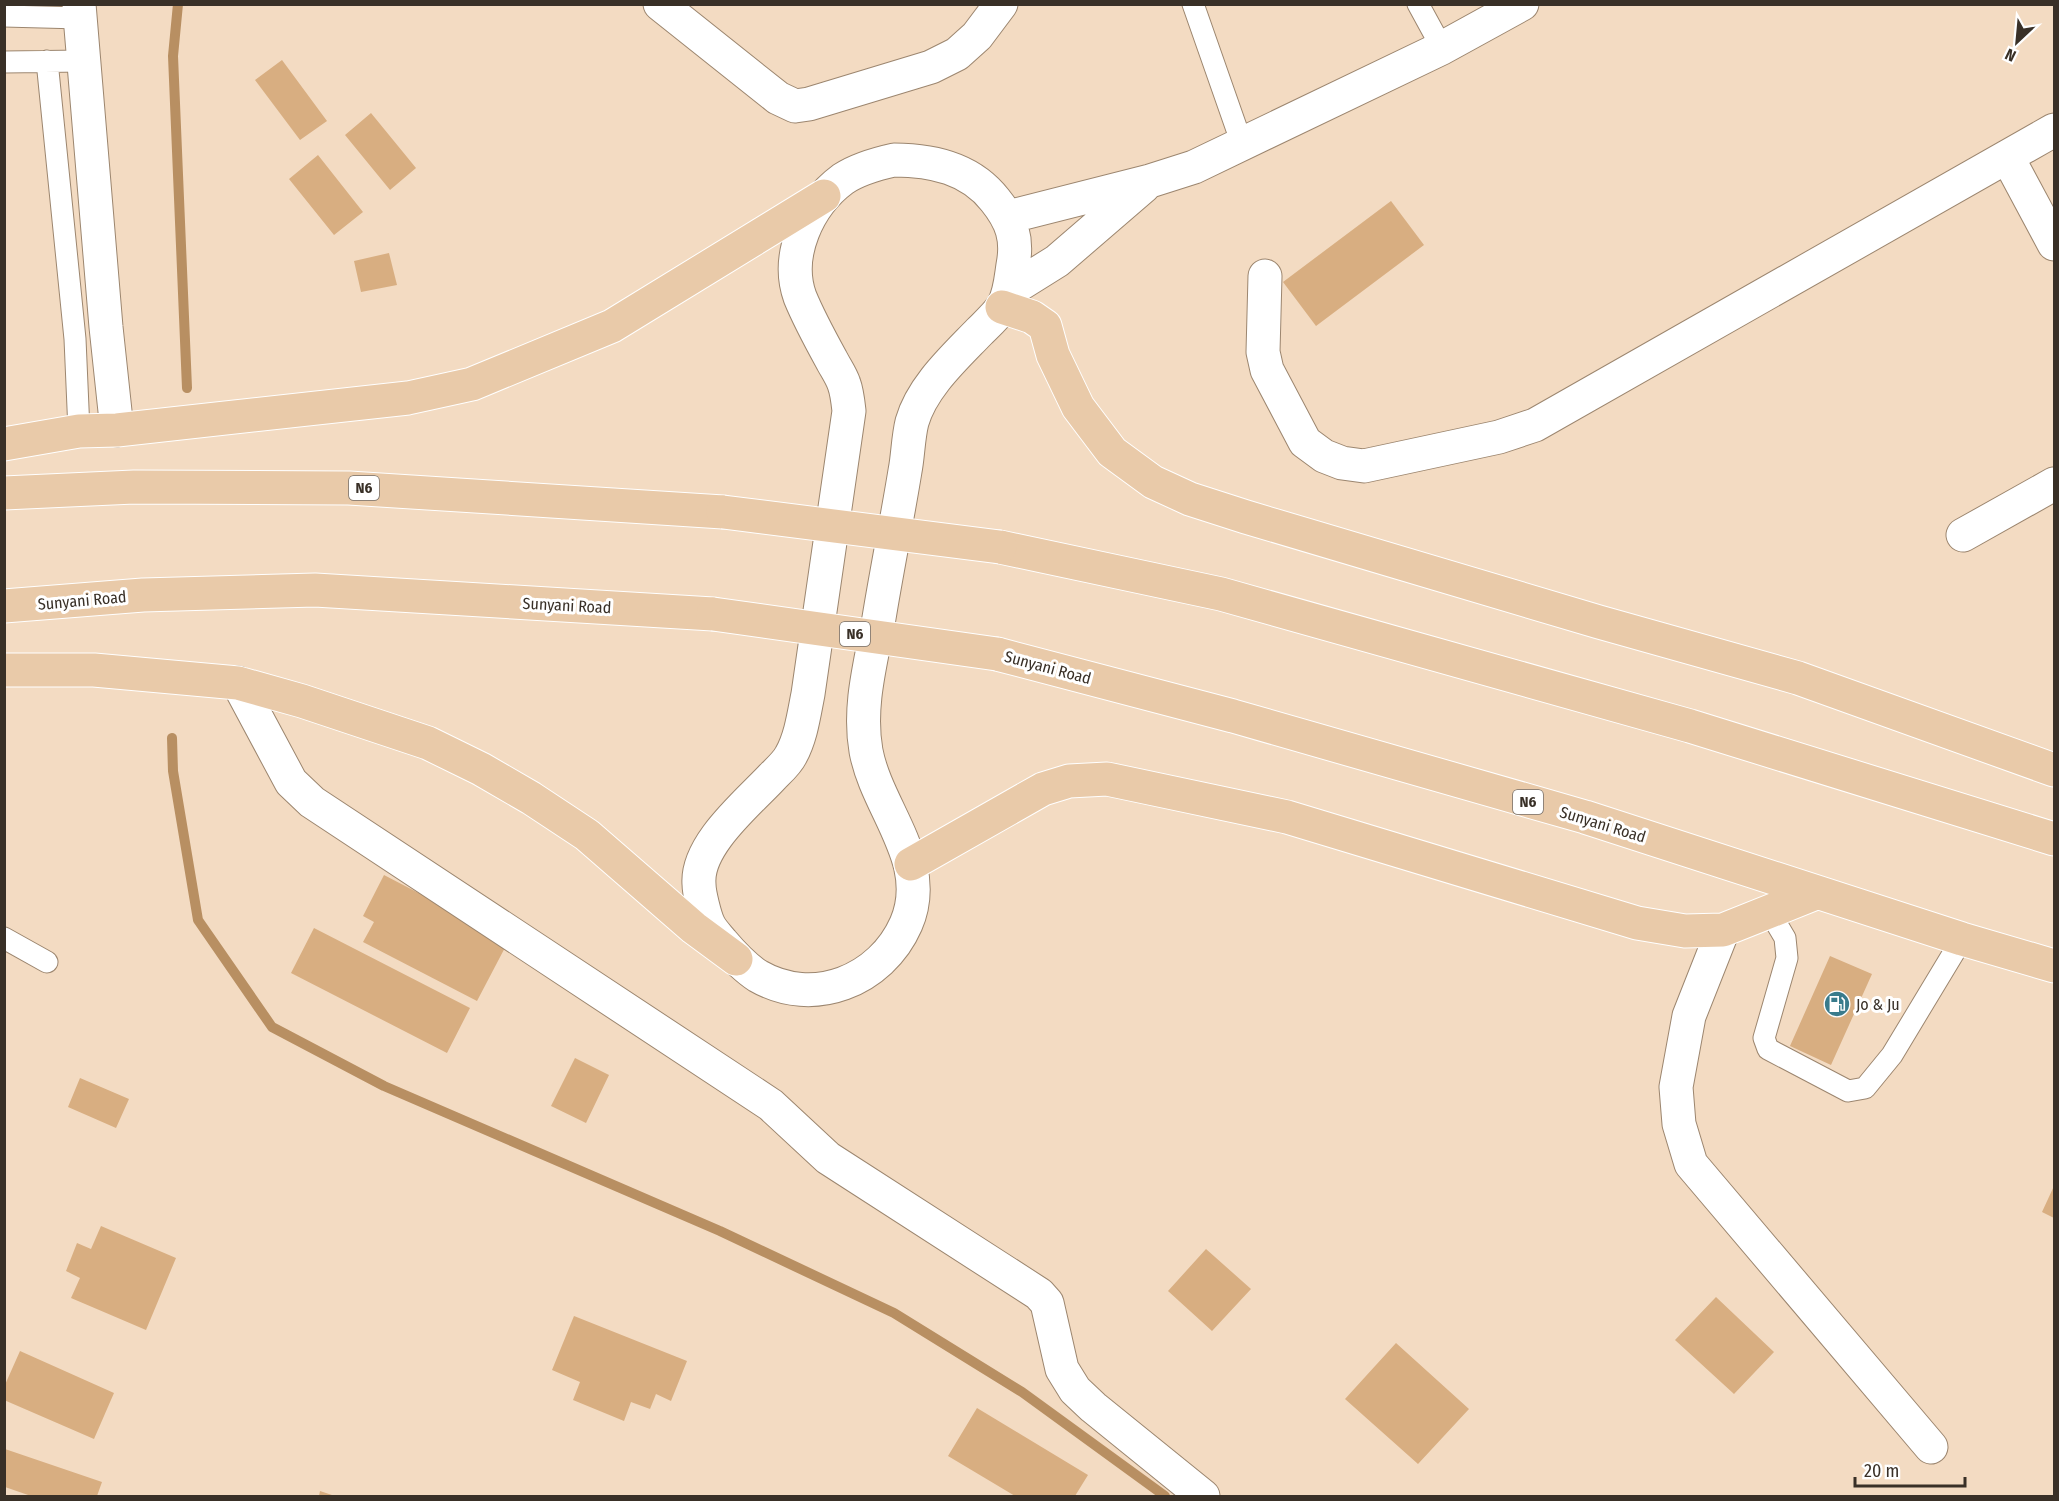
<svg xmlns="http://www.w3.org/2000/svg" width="2059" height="1501" font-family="'Fira Sans Condensed',sans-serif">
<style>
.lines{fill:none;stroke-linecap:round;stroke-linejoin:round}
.stream{stroke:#b88f62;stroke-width:10}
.building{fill:#d8ae81}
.service-casing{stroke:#9c866f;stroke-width:23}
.minor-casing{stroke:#9c866f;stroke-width:35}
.tertiary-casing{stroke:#9c866f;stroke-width:35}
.primary-casing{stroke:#fff;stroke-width:35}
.service{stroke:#fff;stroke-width:21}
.minor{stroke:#fff;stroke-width:33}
.tertiary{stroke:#fff;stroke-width:33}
.primary{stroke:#e9caa9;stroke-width:33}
.primary-bridge-casing{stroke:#fff;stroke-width:35;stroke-linecap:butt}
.primary-bridge{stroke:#e9caa9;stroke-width:33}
.labels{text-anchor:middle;stroke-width:6;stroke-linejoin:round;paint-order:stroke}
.shield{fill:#fff;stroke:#746e68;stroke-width:1.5}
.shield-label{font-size:15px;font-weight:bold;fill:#393027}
.street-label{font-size:16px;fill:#393027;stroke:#fff}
.poi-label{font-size:16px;fill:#393027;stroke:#fff;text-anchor:start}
</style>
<rect width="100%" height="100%" fill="#f3dbc2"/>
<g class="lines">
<path class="stream" d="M178 4 173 56 187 388
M172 738 173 771 198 920 272 1027 384 1086 720 1231 894 1313 1022 1392 1165 1496"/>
</g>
<path class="building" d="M282 60 327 121 300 140 255 80Z
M371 113 416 168 390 190 345 135Z
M318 155 363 212 334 235 289 179Z
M1391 201 1424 245 1316 326 1283 282Z
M389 253 397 285 361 292 354 261Z
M384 875 509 940 477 1001 363 942 374 922 363 916Z
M314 928 470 1008 447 1053 291 973Z
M1830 956 1872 974 1831 1065 1790 1046Z
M575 1058 609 1075 586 1123 551 1106Z
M80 1078 129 1099 116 1128 68 1107Z
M2054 1186V1218L2042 1212Z
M101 1226 176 1258 146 1330 71 1298 80 1278 66 1271 77 1243 91 1249Z
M1206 1249 1251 1289 1212 1331 1168 1291Z
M1716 1297 1774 1352 1734 1394 1675 1340Z
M574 1316 687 1361 671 1401 656 1394 650 1409 631 1402 624 1421 573 1400 580 1382 552 1370Z
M1396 1343 1469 1409 1418 1464 1345 1399Z
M20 1351 114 1393 94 1439 4 1400V1387Z
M977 1408 1088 1475 1075 1496H1015L948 1456Z
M5 1449 102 1482 97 1496H31L5 1487Z
M320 1491 335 1496H319Z"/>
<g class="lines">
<g class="service-casing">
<path id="service" d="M1193 4 1242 144
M1418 4 1442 48
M4 16 80 18
M47 61 75 339 79 431
M4 62 84 61
M1769 911 1785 938 1787 958 1764 1038 1768 1049 1848 1091 1865 1088 1892 1055 1962 939
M4 938 47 962"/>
</g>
<g class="minor-casing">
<path id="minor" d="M79 4 106 327 117 430
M660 4 778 98 795 106 809 104 931 67 957 54 977 36 1001 4
M2008 158 2054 244
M1265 276 1263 352 1267 370 1305 442 1324 456 1342 463 1364 466 1499 437 1535 425 2054 130
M1963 535 2054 484
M238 683 291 782 312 802 771 1105 828 1158 1039 1294 1047 1303 1062 1369 1075 1390 1093 1407 1203 1496
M1723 930 1689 1016 1676 1087 1679 1124 1691 1164 1931 1447"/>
</g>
<g class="tertiary-casing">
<path id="tertiary" d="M894 160C932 160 970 168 995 200 1012 221 1018 239 1013 265 1011 278 1010 294 1003 306 997 315 987 324 979 332 954 358 922 387 912 422 908 438 908 456 905 471 897 520 887 569 879 618 871 662 858 706 866 751 877 810 933 862 906 924 881 981 813 1008 758 976 744 967 733 955 722 942 718 937 712 931 709 925 705 917 699 893 699 884 696 845 748 803 773 776 779 770 787 763 791 755 801 737 804 714 808 694L849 411C848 402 847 392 844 384 841 375 835 367 831 359 820 339 809 319 800 297 785 255 808 205 843 179 858 169 876 164 894 160Z
M1008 217 1150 181 1194 167 1442 48 1522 4
M1009 291 1057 261 1144 186"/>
</g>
<g class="primary-casing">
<path id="primary" d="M1002 307 1032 317 1045 326 1053 355 1078 407 1112 452 1153 482 1190 499 1246 517 1599 622 1798 678 2054 770
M4 444 79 431 117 430 408 398 472 384 612 326 824 196
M4 493 134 487 349 488 723 512
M1000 547 1221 594 1690 726 2054 839
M4 606 143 595 315 590 713 614
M997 654 1233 716 1585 817 1962 939 2054 966
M4 670H94L238 683 302 701 428 743 481 769 531 798 587 835 694 928 736 959
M911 864 1043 789 1069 781 1107 779 1287 817 1637 923 1685 931 1723 930 1816 893"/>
</g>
<use href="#service" class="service"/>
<use href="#minor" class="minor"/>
<use href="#tertiary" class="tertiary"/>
<use href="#primary" class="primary"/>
<g class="primary-bridge-casing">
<path id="primary-bridge" d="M723 512 1000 547
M713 614 997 654"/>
</g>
<use href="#primary-bridge" class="primary-bridge"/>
</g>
<defs>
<g id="fuel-disc" transform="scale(1.35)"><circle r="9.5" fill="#397b8c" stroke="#fff"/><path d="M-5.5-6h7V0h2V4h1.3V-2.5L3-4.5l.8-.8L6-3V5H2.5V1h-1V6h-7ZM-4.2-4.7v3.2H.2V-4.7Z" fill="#fff"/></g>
</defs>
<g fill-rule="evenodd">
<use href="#fuel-disc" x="1837" y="1004"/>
</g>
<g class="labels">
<g class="shield">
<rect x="349" y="476" width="30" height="24" rx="4.5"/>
<rect x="840" y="622" width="30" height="24" rx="4.5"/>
<rect x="1513" y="790" width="30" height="24" rx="4.5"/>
</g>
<g class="shield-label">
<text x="364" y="493">N6</text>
<text x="855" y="639">N6</text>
<text x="1528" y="807">N6</text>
</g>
<g class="street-label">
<text transform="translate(82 600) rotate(-5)" y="6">Sunyani Road</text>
<text transform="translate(567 605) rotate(3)" y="6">Sunyani Road</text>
<text transform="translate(1048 667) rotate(15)" y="6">Sunyani Road</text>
<text transform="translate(1603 824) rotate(17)" y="6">Sunyani Road</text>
</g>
<g class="poi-label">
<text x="1856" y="1010">Jo &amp; Ju</text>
</g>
</g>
<rect width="2059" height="1501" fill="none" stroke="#393027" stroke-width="12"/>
<g transform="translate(2017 42) rotate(206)" stroke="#ffffff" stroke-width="4.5" paint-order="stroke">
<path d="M0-4.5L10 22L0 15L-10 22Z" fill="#393027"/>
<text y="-9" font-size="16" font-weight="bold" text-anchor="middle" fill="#393027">N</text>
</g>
<path d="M1855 1477v9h110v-9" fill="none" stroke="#393027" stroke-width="3"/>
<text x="1864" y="1477" font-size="18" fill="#393027" stroke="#ffffff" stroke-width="4.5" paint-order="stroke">20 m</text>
</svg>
